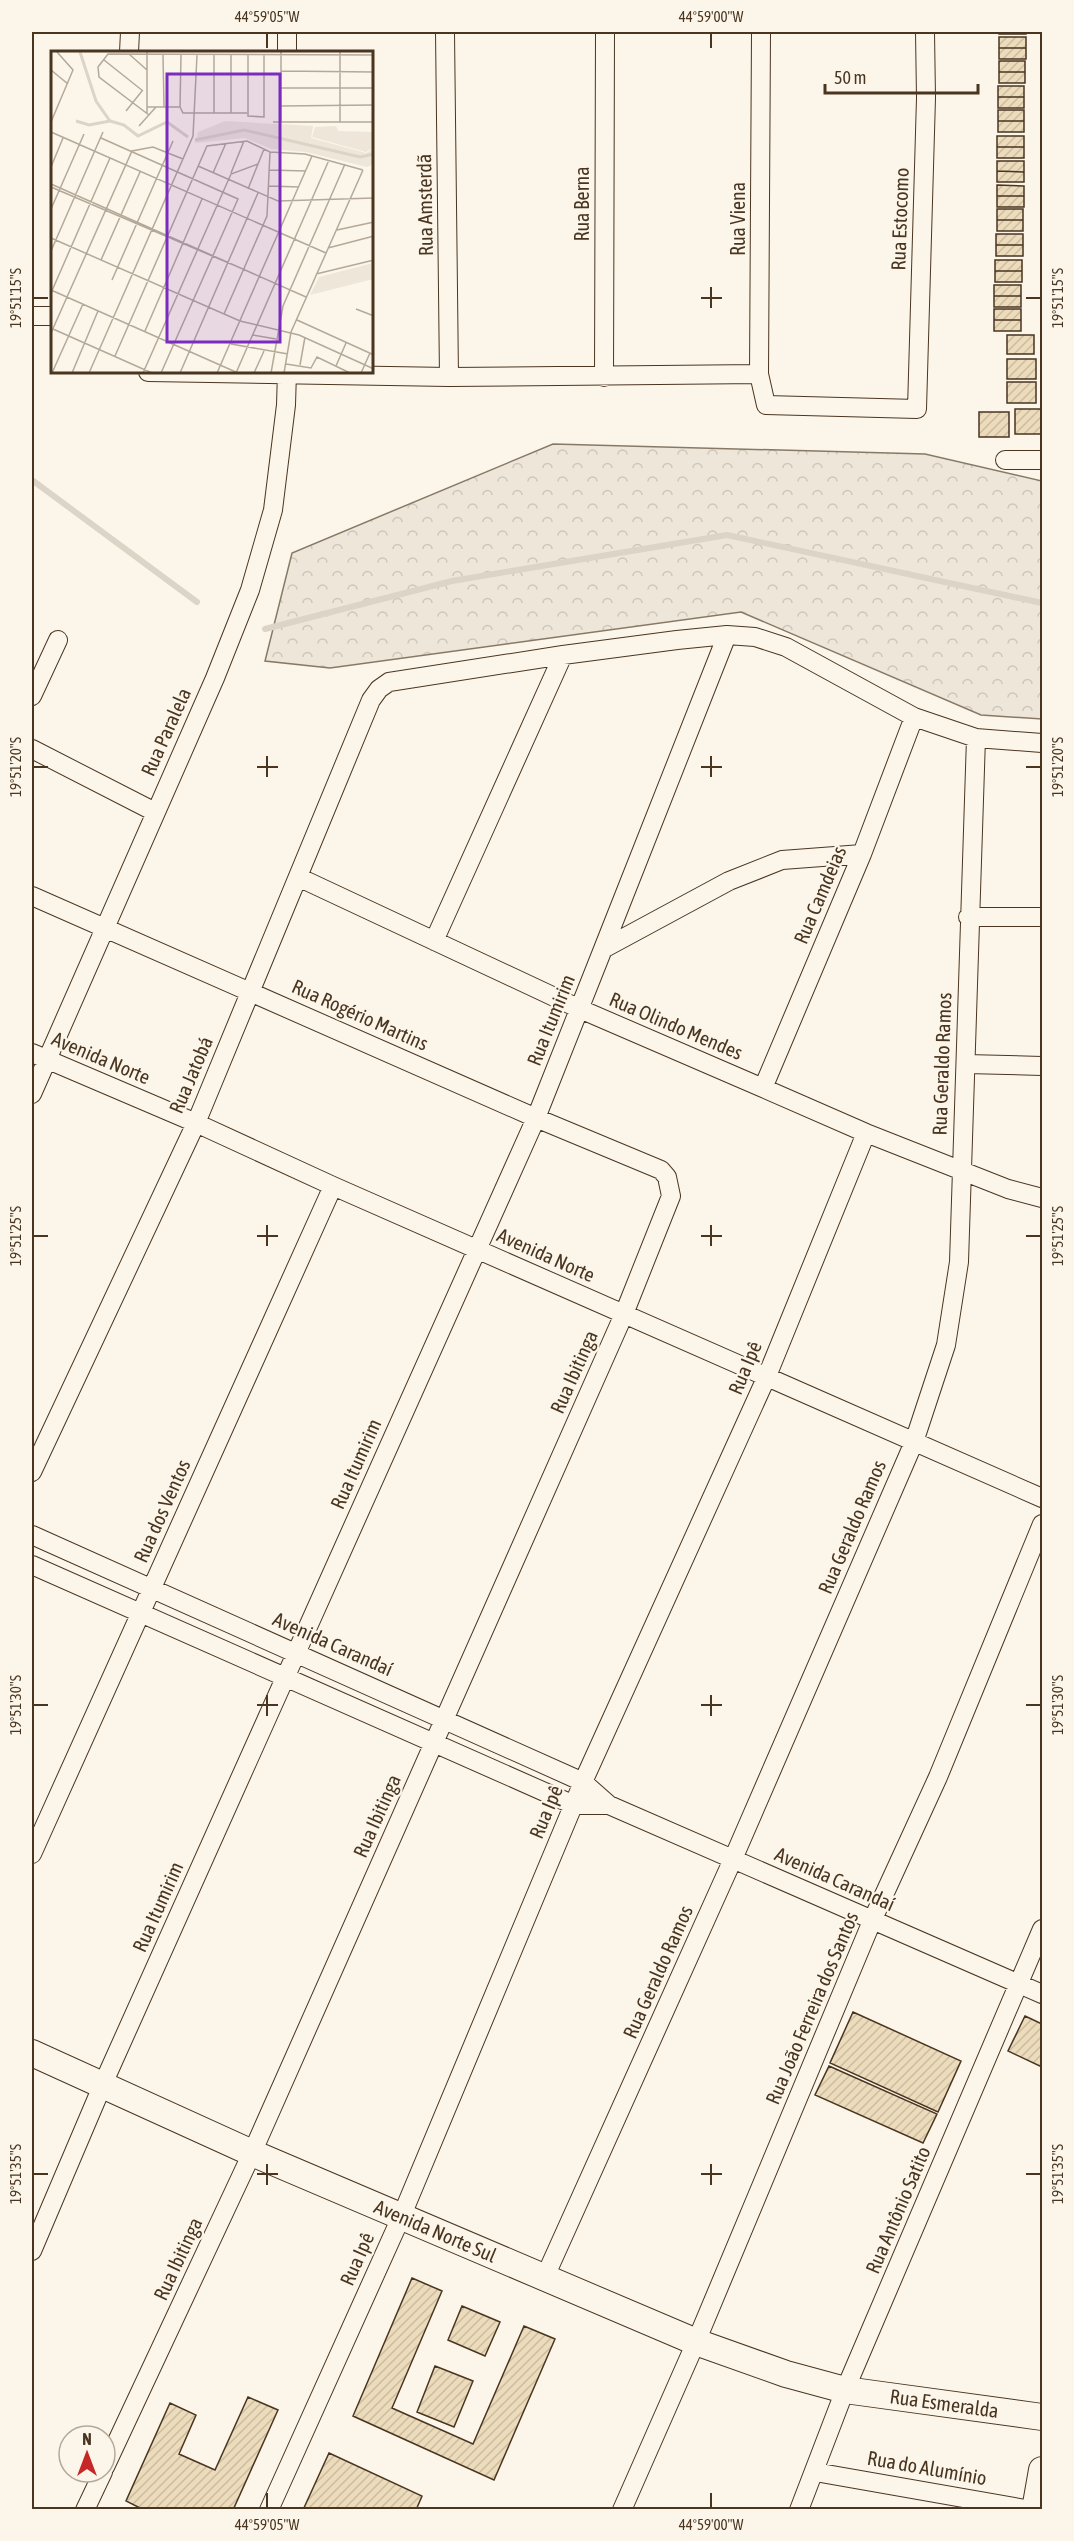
<svg xmlns="http://www.w3.org/2000/svg" width="1074" height="2541" font-family="'Asap Condensed',sans-serif">
<style>
.forest{fill:url(#forest-crowns);stroke:#887966;stroke-width:1.5}
.lines{fill:none;stroke-linecap:round;stroke-linejoin:round}
.stream{stroke:#dcd4c6;stroke-width:6}
.building{fill:url(#building-hatch);stroke:#4a3520;stroke-width:1.5}
.street-casing{stroke:#4a3520;stroke-width:20}
.secondary-casing{stroke:#4a3520;stroke-width:28}
.street{stroke:#fbf6e9;stroke-width:18}
.secondary{stroke:#fbf6e9;stroke-width:26}
.ticks{fill:none;stroke:#4a3520;stroke-width:2}
.labels{text-anchor:middle;stroke-width:4.5;stroke-linejoin:round;paint-order:stroke}
.street-label{font-size:20px;fill:#4a3520;stroke:#fbf6e9}
.inset-river{fill:none;stroke:#dcd4c6;stroke-width:3}
.inset-road{fill:none;stroke:#b4a999;stroke-width:1.5}
.view{fill:#7b2cbf;fill-opacity:0.15;stroke:#7b2cbf;stroke-width:3}
.inset-edge{fill:none;stroke:#4a3520;stroke-width:3}
.neatline{fill:none;stroke:#4a3520;stroke-width:2}
.ticks-label{font-size:15px;text-anchor:middle;fill:#4a3520}
</style>
<defs>
<pattern id="forest-crowns" width="20" height="18" patternUnits="userSpaceOnUse" patternTransform="scale(1.5)"><rect width="20" height="18" fill="#ede6d9"/><path d="M2 6a3 3 0 1 1 6 0M12 15a3 3 0 1 1 6 0" fill="none" stroke="#cdc6ba"/></pattern>
<pattern id="building-hatch" width="6" height="6" patternUnits="userSpaceOnUse" patternTransform="scale(1.5)"><rect width="6" height="6" fill="#ecdcbc"/><path d="M-1 1l2-2M0 6l6-6M5 7l2-2" fill="none" stroke="#ccbda1"/></pattern>
</defs>
<rect width="100%" height="100%" fill="#fbf6e9"/>
<path class="forest" d="M553 444 925 454 1042 481V719L981 715 741 612 330 668 265 661 292 553Z"/>
<g class="lines">
<path class="stream" d="M32 480 197 602
M265 629 452 581 727 535 1042 603"/>
</g>
<path class="building" d="M999 32H1026V34H999Z
M999 37H1026V48H999Z
M999 48H1026V59H999Z
M999 61H1025V72H999Z
M999 72H1025V83H999Z
M998 86H1024V97H998Z
M998 97H1024V108H998Z
M998 110H1024V121H998Z
M998 121H1024V132H998Z
M997 136H1024V147H997Z
M997 147H1024V158H997Z
M997 161H1024V172L997 171Z
M997 171 1024 172V182H997Z
M997 185 1024 186V196H997Z
M997 196H1024V207H997Z
M997 209H1023V220H997Z
M997 220H1023V231H997Z
M996 234H1023V245H996Z
M996 245H1023V256H996Z
M995 260H1022V271H995Z
M995 271H1022V282H995Z
M994 285H1021V296H994Z
M994 296H1021V307H994Z
M994 309H1021V320H994Z
M994 320H1021V331H994Z
M1007 335H1034V354H1007Z
M1007 359H1036V379H1007Z
M1007 382H1036V403H1007Z
M1015 409H1042V434H1015Z
M979 412H1009V437H979Z
M853 2012 961 2061 938 2112 830 2063Z
M1025 2016 1042 2024V2067L1008 2051Z
M829 2066 937 2114 923 2143 815 2095Z
M412 2278 442 2291 392 2408 473 2444 524 2326 555 2339 494 2480 353 2416Z
M462 2306 500 2322 485 2356 448 2340Z
M435 2366 473 2381 454 2427 417 2412Z
M248 2397 278 2410 233 2510H144L126 2501 170 2403 196 2415 179 2454 215 2470Z
M329 2453 422 2496 416 2510H303Z"/>
<g class="lines">
<g class="street-casing">
<path id="street" d="M445 32 449 377
M761 32 759 374 766 405 917 409 926 98 925 32
M129 52 130 32
M287 52V32
M32 316H52
M148 372 449 377 759 374
M604 377 605 32
M1005 460H1042
M32 696 58 640
M32 749 155 812
M298 877 580 1009 763 1088 866 1133 1008 1189 1042 1198
M32 896 536 1118 661 1170 667 1177 671 1196 624 1314 252 2153 105 2467
M968 917H1042
M434 941 563 655
M603 949 727 635
M32 1053 196 1123 333 1186 1042 1498
M966 1064 1042 1066
M763 1088 862 854 914 717
M32 1094 215 678 250 590 273 510 286 405 287 372
M32 1472 196 1123 371 700 379 689 389 682 563 655 677 640 727 635 755 637 786 647 914 717 976 738 1042 743
M32 1535 583 1782 609 1805 1042 1994
M32 1565 574 1805H609
M32 1854 333 1186
M32 2251 103 2084 536 1118 603 949 729 881 782 860 862 854
M544 2279 733 1859 914 1442 946 1345 959 1262 976 738
M815 2472 1031 2510
M85 2510 103 2472
M269 2510 402 2215 583 1782 767 1376 866 1133
M622 2510 696 2342 872 1921 938 1777 1042 1524
M799 2510 845 2390 1042 1929"/>
</g>
<g class="secondary-casing">
<g id="secondary">
<path id="s1" d="M32 2053 252 2153 696 2342 786 2374 845 2390 1042 2417"/>
<path d="M1035 2510 1042 2470"/>
</g>
</g>
<use href="#street" class="street"/>
<use href="#secondary" class="secondary"/>
</g>
<path class="ticks" d="M267 33V48M711 33V48M711 287V308M33 298H48M701 298H722M1026 298H1041M267 756V777M711 756V777M33 767H48M257 767H278M701 767H722M1026 767H1041M267 1225V1246M711 1225V1246M33 1236H48M257 1236H278M701 1236H722M1026 1236H1041M267 1695V1716M711 1695V1716M33 1705H48M257 1705H278M701 1705H722M1026 1705H1041M267 2164V2185M711 2164V2185M33 2174H48M257 2174H278M701 2174H722M1026 2174H1041M267 2493V2508M711 2493V2508"/>
<g class="labels">
<g class="street-label">
<text transform="translate(582 204) rotate(-90)" y="7">Rua Berna</text>
<text transform="translate(425 205) rotate(-91)" y="7">Rua Amsterdã</text>
<text transform="translate(738 219) rotate(-90)" y="7">Rua Viena</text>
<text transform="translate(900 219) rotate(-88)" y="7">Rua Estocomo</text>
<text transform="translate(166 732) rotate(-66)" y="7">Rua Paralela</text>
<text transform="translate(820 895) rotate(-67)" y="7">Rua Camdeias</text>
<text transform="translate(360 1015) rotate(24)" y="7">Rua Rogério Martins</text>
<text transform="translate(551 1020) rotate(-68)" y="7">Rua Itumirim</text>
<text transform="translate(676 1026) rotate(23)" y="7">Rua Olindo Mendes</text>
<text transform="translate(101 1058) rotate(23)" y="7">Avenida Norte</text>
<text transform="translate(942 1064) rotate(-88)" y="7">Rua Geraldo Ramos</text>
<text transform="translate(191 1075) rotate(-67)" y="7">Rua Jatobá</text>
<text transform="translate(546 1255) rotate(24)" y="7">Avenida Norte</text>
<text transform="translate(745 1368) rotate(-67)" y="7">Rua Ipê</text>
<text transform="translate(574 1372) rotate(-66)" y="7">Rua Ibitinga</text>
<text transform="translate(356 1464) rotate(-66)" y="7">Rua Itumirim</text>
<text transform="translate(162 1511) rotate(-66)" y="7">Rua dos Ventos</text>
<text transform="translate(852 1527) rotate(-67)" y="7">Rua Geraldo Ramos</text>
<text transform="translate(333 1644) rotate(24)" y="7">Avenida Carandaí</text>
<text transform="translate(546 1812) rotate(-67)" y="7">Rua Ipê</text>
<text transform="translate(377 1816) rotate(-66)" y="7">Rua Ibitinga</text>
<text transform="translate(835 1879) rotate(24)" y="7">Avenida Carandaí</text>
<text transform="translate(158 1907) rotate(-66)" y="7">Rua Itumirim</text>
<text transform="translate(658 1972) rotate(-66)" y="7">Rua Geraldo Ramos</text>
<text transform="translate(812 2008) rotate(-67)" y="7">Rua João Ferreira dos Santos</text>
<text transform="translate(898 2210) rotate(-67)" y="7">Rua Antônio Satito</text>
<text dy="7" stroke="none"><textPath href="#s1" startOffset="441">Avenida Norte Sul</textPath></text>
<text transform="translate(178 2259) rotate(-65)" y="7">Rua Ibitinga</text>
<text transform="translate(357 2259) rotate(-66)" y="7">Rua Ipê</text>
<text dy="7" stroke="none"><textPath href="#s1" startOffset="981">Rua Esmeralda</textPath></text>
<text transform="translate(927 2468) rotate(10)" y="7">Rua do Alumínio</text>
</g>
</g>
<g transform="translate(51 51)">
<rect width="322" height="322" fill="#fbf6e9"/>
<path d="M322 212V228L259 244 268 226Z" fill="#ede6d9"/>
<path d="M174 70 262 75 260 87 315 102 322 98V113L316 116 255 101 220 98 194 87 144 92 147 81Z" fill="#ede6d9"/>
<path d="M285 75 287 80 322 81V97L315 101 261 86 264 76Z" fill="#ede6d9"/>
<path class="inset-river" d="M29 1 45 50 59 70 73 74 87 85 116 71 137 86M25 70 38 74 59 70M144 89 193 79 309 106 323 103"/>
<path class="inset-road" d="M230 1V71M78 3 96 19M112 4 113 56M163 4V62M197 4V65L213 66V4M53 9 92 40M0 19 17 33M230 20 323 21M230 37H323M230 55 323 54M96 56H129L132 62H196M129 56 130 4M75 60 91 40M96 62V1M180 62V4M98 64 48 26 47 16 57 3 323 4M0 71 22 19 6 1M222 71H323M289 71V1M88 75 105 56M0 81 275 202M50 87 187 148 110 322M147 115 227 150 323 147M0 116 12 87M218 119 255 120M162 122 175 92M180 122 193 90M0 133 255 246M218 135 248 136M0 136 180 213M197 138 213 98M0 158 33 83M286 179 323 171M0 187 189 270 248 284 323 318M277 197 323 185M0 200 52 81M50 209 89 121M265 223 323 209M61 229 122 90M0 239 187 322M0 242 59 107M305 258 323 265M173 263 216 165 219 101M246 269 323 304M2 278 101 322M94 280 151 148M0 282 81 100 102 96 132 108M202 284 225 288M180 293 237 303M64 305 156 95 196 90 219 101 254 103 312 119M235 313 260 317 266 306 299 322M249 314 254 286M285 315 295 292M1 322 32 253M21 322 47 260M38 322 142 85 146 4M92 322 180 123 207 113M129 322 207 142M166 322 261 105M185 322 278 109M203 322 213 300M220 322 232 255 294 113M233 322 240 281 312 119M310 322 319 302"/>
<path class="view" d="M116 23H229V291H116Z"/>
<rect width="322" height="322" class="inset-edge"/>
</g>
<rect width="1074" height="2541" fill="none" stroke="#fbf6e9" stroke-width="66"/>
<g transform="translate(87 2454)"><circle r="28" fill="#fbf6e9" stroke="#b4a999" stroke-width="1.5"/>
<path d="M0-4.5L10 22L0 15L-10 22Z" fill="#c62828"/>
<text y="-9" font-size="16" font-weight="bold" text-anchor="middle" fill="#4a3520">N</text>
</g>
<path d="M825 84v9h153v-9" fill="none" stroke="#4a3520" stroke-width="3"/>
<text x="834" y="84" font-size="18" fill="#4a3520" stroke="#fbf6e9" stroke-width="4.5" paint-order="stroke">50 m</text>
<rect x="33" y="33" width="1008" height="2475" class="neatline"/>
<g class="ticks-label">
<text x="267" y="22">44°59'05"W</text>
<text x="711" y="22">44°59'00"W</text>
<text transform="translate(16 298) rotate(-90)" y="5">19°51'15"S</text>
<text transform="translate(1058 298) rotate(-90)" y="5">19°51'15"S</text>
<text transform="translate(16 767) rotate(-90)" y="5">19°51'20"S</text>
<text transform="translate(1058 767) rotate(-90)" y="5">19°51'20"S</text>
<text transform="translate(16 1236) rotate(-90)" y="5">19°51'25"S</text>
<text transform="translate(1058 1236) rotate(-90)" y="5">19°51'25"S</text>
<text transform="translate(16 1705) rotate(-90)" y="5">19°51'30"S</text>
<text transform="translate(1058 1705) rotate(-90)" y="5">19°51'30"S</text>
<text transform="translate(16 2174) rotate(-90)" y="5">19°51'35"S</text>
<text transform="translate(1058 2174) rotate(-90)" y="5">19°51'35"S</text>
<text x="267" y="2530">44°59'05"W</text>
<text x="711" y="2530">44°59'00"W</text>
</g>
</svg>
